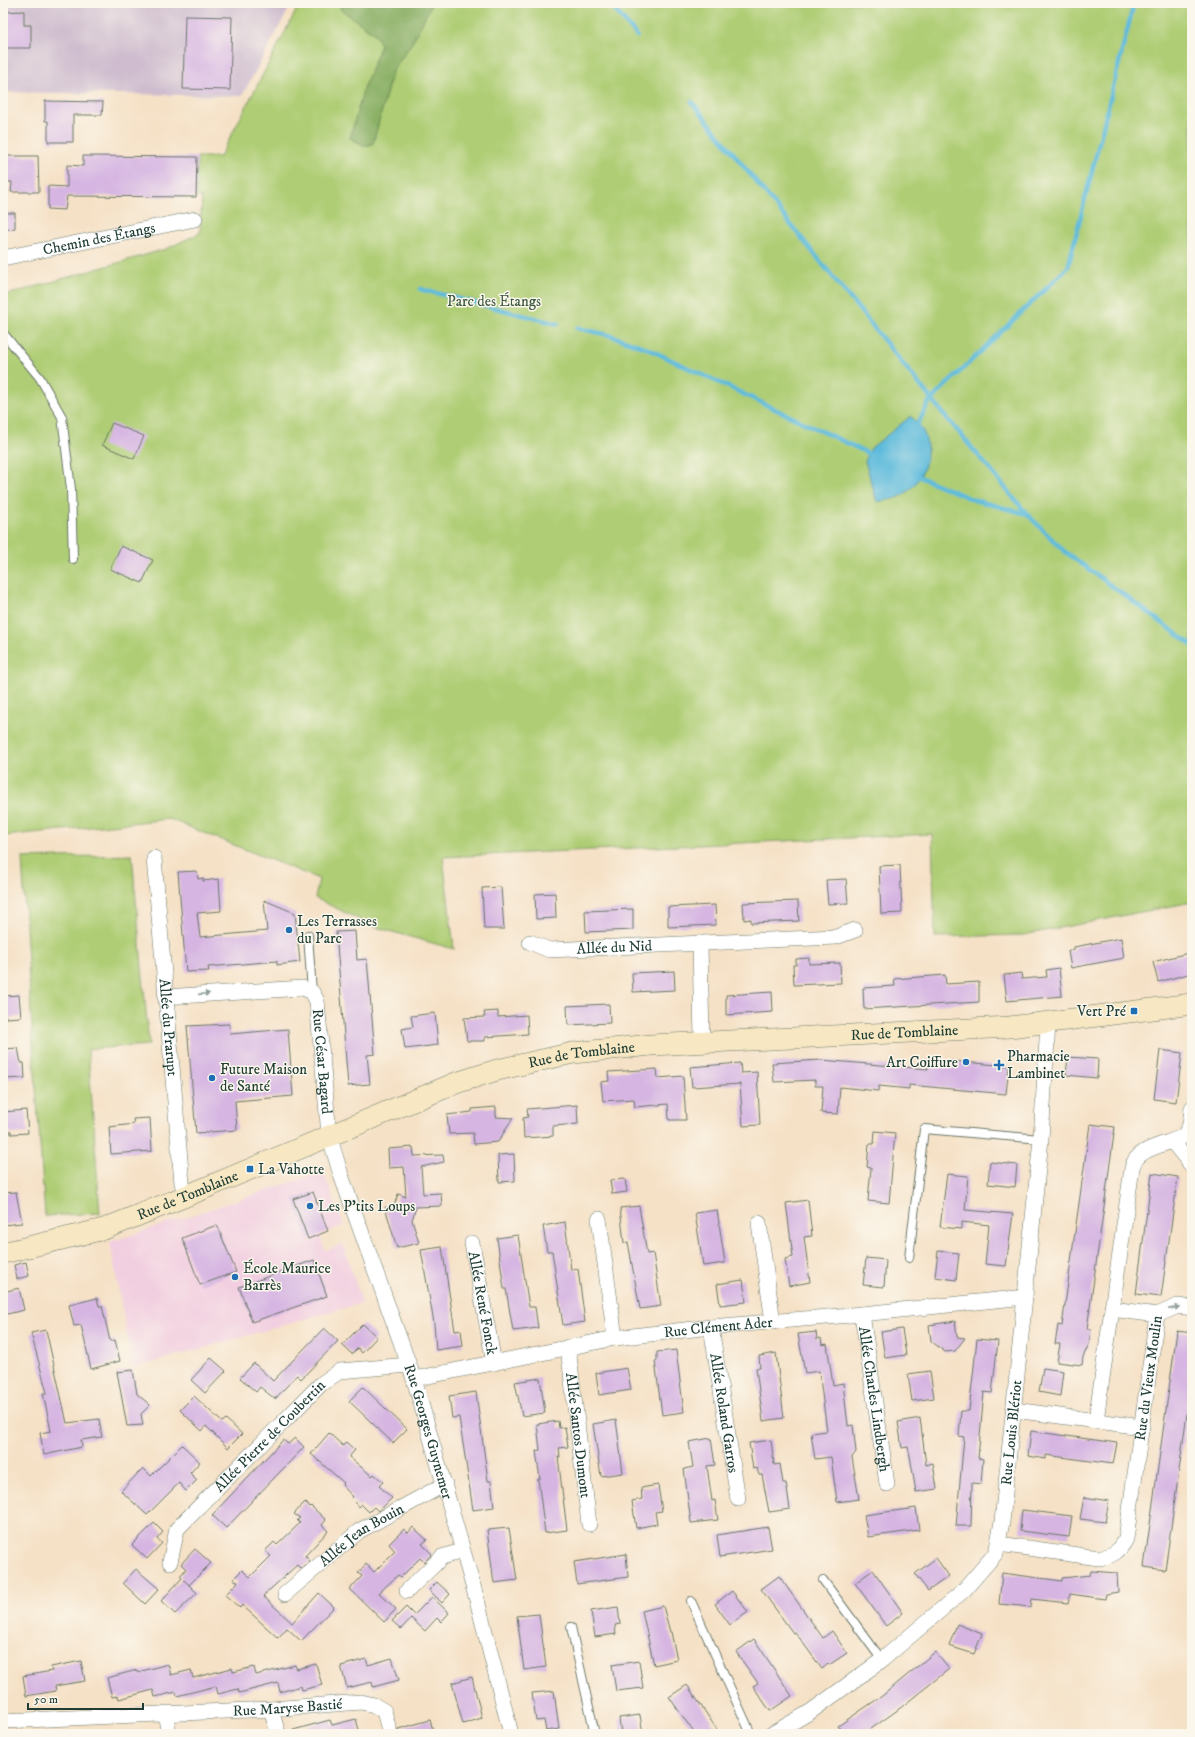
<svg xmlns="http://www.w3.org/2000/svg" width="1195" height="1737" font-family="'IM FELL DW Pica',serif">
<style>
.built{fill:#f2cfe0}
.industrial{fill:#cfbdcf}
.green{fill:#afcd74;stroke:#678554}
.forest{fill:#8bb066;stroke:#55764d}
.water{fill:#5ebbdc;stroke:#3e7c88}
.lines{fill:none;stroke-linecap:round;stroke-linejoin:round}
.stream{stroke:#5ebbdc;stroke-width:4.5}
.building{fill:#d6b5e2}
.lane-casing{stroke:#6a7667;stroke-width:10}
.street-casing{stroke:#6a7667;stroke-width:16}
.secondary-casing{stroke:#6a7667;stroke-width:22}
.lane{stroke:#fff;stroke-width:8}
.street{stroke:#fff;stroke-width:15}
.secondary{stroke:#f7e8c3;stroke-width:21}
.oneway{fill:#8f9e9a}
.poi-dot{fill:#1f6fb2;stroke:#fbf7ec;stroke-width:1.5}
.labels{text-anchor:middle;stroke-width:3;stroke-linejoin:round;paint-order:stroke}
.street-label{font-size:15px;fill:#1f3d34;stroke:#fbf7ec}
.park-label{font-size:15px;fill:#3c5a41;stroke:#fbf7ec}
.poi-label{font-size:15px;fill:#1f3d34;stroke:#fbf7ec;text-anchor:start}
</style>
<rect width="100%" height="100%" fill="#fbf7ec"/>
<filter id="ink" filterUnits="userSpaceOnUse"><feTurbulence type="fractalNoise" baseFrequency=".025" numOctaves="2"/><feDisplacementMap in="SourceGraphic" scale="8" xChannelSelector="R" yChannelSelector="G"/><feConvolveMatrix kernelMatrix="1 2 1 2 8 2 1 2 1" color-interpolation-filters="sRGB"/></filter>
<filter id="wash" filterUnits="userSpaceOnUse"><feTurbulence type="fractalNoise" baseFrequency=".012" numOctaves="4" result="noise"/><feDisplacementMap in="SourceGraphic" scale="16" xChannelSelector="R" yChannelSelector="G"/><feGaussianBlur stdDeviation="0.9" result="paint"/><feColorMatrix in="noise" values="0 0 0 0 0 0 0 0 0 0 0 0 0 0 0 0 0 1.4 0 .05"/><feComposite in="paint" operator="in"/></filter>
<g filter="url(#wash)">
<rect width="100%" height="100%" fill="#f5e1c6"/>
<path class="built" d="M323 1172 344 1225 320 1235 325 1251 343 1244 362 1303 133 1368 110 1242Z"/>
<path class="industrial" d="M3 3H292L242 96 3 92Z"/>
<path class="green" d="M300 3H1192V902L1024 935 935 937 932 834 443 857 454 949 375 927 315 898 319 879 169 819 3 836V296L166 249 200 233 202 197H196L197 157H220Z
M132 855 149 1045 88 1049 100 1213 45 1216 32 1031 22 858Z"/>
<path class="forest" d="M342 3H432L412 43 392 72 373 144 365 146 350 138 364 87 381 45 376 35 340 9Z"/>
<path class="water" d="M911 416C915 421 921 427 924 433 933 456 922 484 901 496 895 500 884 500 877 502L865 461 871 448Z"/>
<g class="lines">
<path class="stream" d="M609 3 637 36
M692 102 932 400 1027 514
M420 289 558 324
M577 328 609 335 644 347 874 456
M915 429 929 402 941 390 1068 267 1134 3
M915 475 974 500 1027 514 1064 551 1192 645"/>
</g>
<g id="blocks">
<path class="building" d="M24 11V25H31V48H4L3 12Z
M185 16 232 17 230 90 183 89Z
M45 101 103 102 102 115H73V142H48V121H45Z
M6 156H38L39 192H11L12 182H3V162H6Z
M83 156 197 157 196 197 67 196 65 210 48 209V186L67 187V165L83 166Z
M3 213H15V228L3 230Z
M112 423 144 436 134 459 102 445Z
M121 546 153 560 142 583 110 569Z
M900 865 902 913 881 914 879 866Z
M197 871 198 879 203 878V881L219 879 221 911 197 913 200 937 267 931 264 900 295 913 300 962 277 965V961L208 967 209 971 186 972 178 872Z
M846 879 848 903 828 904 826 880Z
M501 887 504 929H484L482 888Z
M555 893 556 918 536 919 535 894Z
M798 901 799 921 751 923V919L744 920 743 903Z
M715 905 716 925 668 927V907Z
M633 909V930L586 932 585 911Z
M355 931 357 960 367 959 375 1054 367 1055 370 1084 348 1086 336 932Z
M1121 938 1124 958 1071 968 1068 951 1074 950V947Z
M1192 952V973L1158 982 1153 962Z
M809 958V964L840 963 841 983 794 985 793 965H796V959Z
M1059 968 1062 996 1007 1001 1004 975 1021 973 1022 979 1047 977 1046 970Z
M674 971 675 990 633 992 632 973Z
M945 975 946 984 979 982V1002L864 1009 863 988 895 986 894 979Z
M772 992 773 1012 726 1015V995Z
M19 995 21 1017 6 1018V1016H3V998L4 996Z
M609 1004 610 1023 568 1025 567 1006Z
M498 1011V1017L527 1015 528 1034 485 1037V1041H467L464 1018 485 1017 484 1012Z
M435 1013 438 1045 405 1049 402 1029 413 1027 411 1016Z
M229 1024 230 1034 288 1029 293 1096 235 1101 237 1130 196 1133 187 1026Z
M18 1048 21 1063H24L25 1078 3 1079V1049Z
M1160 1050 1182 1053 1176 1102 1154 1099Z
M1068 1057 1098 1059 1097 1078 1066 1075Z
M928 1059 1009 1066 1006 1094 909 1085V1089L879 1086 878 1091 840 1087 838 1114 821 1113 823 1086H815V1080L774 1082 772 1063 821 1060 928 1069Z
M740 1063 741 1073 757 1072 760 1125 743 1126 740 1084 692 1087 690 1067Z
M657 1069 658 1078 683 1076 686 1120H669L668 1104 635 1107 634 1099 603 1101 601 1082 609 1081 608 1072Z
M577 1105 578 1124 553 1126V1136L524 1138 523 1118 528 1117 527 1109Z
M496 1107V1117L513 1118 498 1142 474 1144 473 1133 449 1134 447 1115 472 1112V1109Z
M26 1110 28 1133 11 1134V1131L3 1132V1112Z
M150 1118 152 1151 111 1154 109 1127 134 1124 133 1119Z
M1090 1124 1115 1127 1087 1329H1091L1089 1344 1083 1357 1082 1365 1057 1362 1060 1344H1055L1058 1325 1062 1326Z
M875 1131 895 1133 889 1203 868 1201 871 1168 867 1167 869 1144H874Z
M413 1147 414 1156 443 1155 444 1162 421 1167 423 1194 441 1193 442 1206 416 1207 412 1220 419 1243 397 1248 385 1207 393 1209 398 1194 406 1197 404 1167 389 1168 388 1149Z
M514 1154 515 1181 499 1182 498 1155Z
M990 1162 1017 1165 1015 1187 988 1184Z
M1152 1173 1178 1177 1161 1297 1136 1294Z
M947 1174 968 1176 965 1210 1013 1214 1006 1266 985 1264 989 1225 962 1222V1229L940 1227Z
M625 1179 627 1192 612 1194 610 1180Z
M16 1192 22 1223 3 1225V1193Z
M313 1192 328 1231 308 1239 293 1199Z
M808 1200 812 1236 804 1237 810 1282 789 1286 785 1259 793 1257 786 1203Z
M639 1206 647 1254 653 1253 661 1306 640 1309 628 1242 624 1243 620 1208Z
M717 1210 725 1263 703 1266 695 1213Z
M565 1222 571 1270 578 1269 585 1322 563 1325 552 1251H547L543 1226Z
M217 1225 236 1272 200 1285 182 1238Z
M518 1235 529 1307H535L538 1328 513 1331 506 1289H504L497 1238Z
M442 1247 455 1331 461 1330 463 1346 436 1350 434 1323 421 1250Z
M938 1251 959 1253 956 1280 935 1277Z
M866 1258 886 1260 884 1287 863 1285Z
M314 1260 327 1296 252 1322 239 1287Z
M26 1262 29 1276 17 1279 14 1265Z
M743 1280 746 1302 720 1305 717 1284Z
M19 1288 24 1310 3 1315V1292Z
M97 1298 99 1306H102L110 1341 115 1340 120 1361 91 1369 81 1325 74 1326 69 1305Z
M955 1321 957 1337 965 1338 955 1351 945 1352 931 1341 929 1325Z
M363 1324 377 1337 362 1353 358 1348 352 1354 342 1345Z
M324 1328 338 1341 301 1379 297 1375 275 1399 260 1387 256 1392 240 1378 254 1363 273 1381Z
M902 1329 906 1355 885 1358 881 1332Z
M46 1330 67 1423 99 1419 102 1437 81 1440 82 1447 44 1455 40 1433 51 1431 43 1393H47L31 1333Z
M1177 1331 1192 1333V1378L1165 1570 1144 1567Z
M816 1332 817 1339 821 1338 822 1345 827 1344 833 1385 843 1383 848 1426 853 1425 856 1452 852 1457 859 1499 837 1502 831 1457 815 1459 811 1433 827 1431 819 1371 805 1373 798 1334Z
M977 1339 998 1341 992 1393 984 1392 978 1458 983 1459 981 1484 972 1483 971 1526H956L964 1437 959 1436 961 1411H969Z
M676 1350 684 1412 662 1415 655 1361H657V1352Z
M776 1353 784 1418 763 1421 756 1368H760L759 1356Z
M211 1358 226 1371 205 1393 191 1380Z
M627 1368 631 1390 599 1395 596 1373Z
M1043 1368 1063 1371 1060 1396 1039 1392Z
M133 1370 137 1394 150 1405 141 1414 143 1425 127 1426 117 1372Z
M930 1371 934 1398 912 1401 908 1374Z
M540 1378 545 1413 522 1416 515 1382Z
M363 1387 407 1429 393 1443 349 1401Z
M476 1392 488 1481H491L494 1507 473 1510 459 1417 452 1418 449 1396Z
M194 1396 222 1422 226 1419 242 1434 228 1448 206 1426 202 1431 180 1410Z
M920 1418 926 1465 933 1463 937 1489 916 1492 910 1456 908 1447 902 1448 898 1422Z
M616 1420 623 1473 601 1476 593 1424Z
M558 1421 559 1428 565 1427 568 1447 559 1448 560 1457H558L567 1530 545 1533 538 1479H540L536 1451 540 1450 537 1424Z
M1031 1431 1117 1443 1113 1464 1046 1455V1459L1028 1456Z
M329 1433 343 1446 346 1442 355 1450 349 1457 372 1476 374 1474 383 1482 379 1486 392 1498 382 1508 378 1511 374 1507 369 1512 361 1504 359 1507 351 1499 353 1497 342 1485 344 1483 311 1454Z
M295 1438 304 1447 226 1528 212 1515 283 1440 288 1444Z
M711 1438 715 1465 707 1466 712 1501 715 1500 718 1520 691 1523 684 1469 693 1467 689 1442Z
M771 1440 774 1465 780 1464 783 1483H786L790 1509 769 1512 762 1475H759L757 1468 753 1469 749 1443Z
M182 1445 200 1462 190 1473 197 1480 186 1491 179 1483 147 1515 121 1491 143 1468 151 1476Z
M658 1485 662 1511 655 1512 657 1524 636 1528 632 1501 642 1499 641 1488Z
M1084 1497 1109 1501 1105 1522 1080 1519Z
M305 1502 310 1507 311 1506 326 1520 322 1525 328 1531 305 1556 310 1561 308 1563 301 1569 297 1565 263 1596 292 1623 319 1593 334 1607 301 1641 287 1628 278 1638 242 1605 240 1608 225 1595 238 1582 233 1579 242 1570 250 1577 271 1556 265 1551 274 1542 277 1545 300 1523 297 1520 300 1518 294 1514Z
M916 1508 919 1530 868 1537 864 1515Z
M1022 1510 1072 1516 1069 1537 1020 1531Z
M154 1523 163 1532 157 1539 162 1543 147 1559 132 1545Z
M413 1527 427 1540 422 1544 432 1554 424 1562 420 1558 401 1577 398 1575 379 1593 396 1609 384 1622 350 1589 362 1576 358 1573 366 1564 374 1572 395 1551 389 1544 404 1529 408 1533Z
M768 1527 772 1549 720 1557 717 1535Z
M509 1528 517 1580 494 1583 487 1530Z
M195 1549 211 1563 189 1585 184 1580 197 1593 175 1614 161 1601 182 1578 180 1576 186 1569 181 1564Z
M626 1554 628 1577 577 1584 574 1562Z
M936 1558 949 1576 928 1591 915 1574Z
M136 1569 159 1589 145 1604 123 1583Z
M873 1570 903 1613 886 1626 855 1583Z
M1091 1571 1117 1573 1118 1592 1106 1594 1105 1599 1070 1594 1068 1603 1032 1599 1031 1607 999 1604 1002 1573 1062 1581V1578L1090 1575Z
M779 1576 823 1638 832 1631 847 1653 829 1665 828 1664 822 1669 795 1632 793 1633 761 1589Z
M437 1582 450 1594 442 1603 429 1590Z
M732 1591 748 1612 730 1625 715 1604Z
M432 1597 449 1613 441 1622 437 1618 425 1631 411 1618 401 1629 392 1621 406 1607 414 1615Z
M663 1606 670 1632H671L677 1660 654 1665 642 1611Z
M618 1607 620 1624 615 1625 616 1634 595 1637 591 1611Z
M539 1614 546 1667 524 1670 517 1616Z
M957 1624 982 1634 974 1654 949 1646Z
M754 1639 792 1696 770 1711 753 1686 758 1683 736 1652Z
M935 1652 949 1669 899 1709 864 1734H844L838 1726 882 1696Z
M392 1658 399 1680 373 1687 372 1682 347 1688 341 1666 366 1659 368 1665Z
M81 1661 85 1681 55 1686 56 1691 26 1696 23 1676 52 1671 51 1667Z
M639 1661 643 1688 616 1691 612 1665Z
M168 1664 171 1675 191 1670 193 1678 232 1668 233 1672 254 1667 256 1675 295 1665 297 1669 316 1664 322 1685 302 1690 301 1686 280 1692 278 1683 239 1693 238 1689 218 1694 216 1686 177 1696 176 1692 155 1697 153 1690 119 1699 118 1696 112 1697 107 1678 137 1670 138 1672Z
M472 1677 482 1718 463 1724 452 1683Z
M687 1685 702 1707 720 1734H695L669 1697Z
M554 1691 559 1729 546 1731 544 1720 536 1721 532 1693Z
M640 1715 643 1734H621L619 1718Z
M356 1719 360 1734H294L293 1730 330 1720 332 1725Z
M430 1720 434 1734H399L398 1729Z"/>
</g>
</g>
<g filter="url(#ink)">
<use href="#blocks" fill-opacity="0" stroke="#6a7667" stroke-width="1"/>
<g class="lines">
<g class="lane-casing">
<path id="lane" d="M3 333 40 378 62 417 71 489 73 559
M308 935 312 992
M909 1258 924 1129 1041 1139
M823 1580 882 1660
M691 1601 751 1734
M571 1627 595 1734"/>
</g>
<g class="street-casing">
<g id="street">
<path id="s1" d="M3 258 195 219"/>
<path id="s2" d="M154 858 182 1183 186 1196"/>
<path id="s3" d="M530 942 549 950 836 937 855 930"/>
<path d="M700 943 702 1041"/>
<path id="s4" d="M165 997 303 988 312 992 317 1001 329 1135 341 1175 414 1379 477 1600 511 1734"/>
<path d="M1172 1141 1192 1166"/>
<path d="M599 1219 615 1338"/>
<path d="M759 1223 773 1322"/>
<path id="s5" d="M472 1243 494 1363"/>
<path id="s6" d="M862 1314 887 1484"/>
<path d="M1157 1315 1178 1306 1192 1308"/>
<path id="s7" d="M711 1327 738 1499"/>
<path id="s8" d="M568 1347 589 1524"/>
<path id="s9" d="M414 1379 615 1338 711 1327 862 1314 1025 1297"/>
<path d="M1014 1410 1142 1427"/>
<path d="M1096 1420 1112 1309"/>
<path id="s10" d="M999 1544 1099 1558C1113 1556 1120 1551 1126 1539L1157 1315 1112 1309 1132 1168C1136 1147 1167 1145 1184 1136L1190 1125 1192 1108"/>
<path id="s11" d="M170 1562 177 1529 321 1384 340 1371 409 1365"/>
<path d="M407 1591 442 1557 462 1551"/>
<path id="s12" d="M285 1594 359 1531 445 1484"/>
<path d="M271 1709 278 1734"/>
<path d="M165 1713 169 1734"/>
<path id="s13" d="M3 1721 271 1709 361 1702 374 1705 384 1711 390 1734"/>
<path id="s14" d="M772 1734 810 1712 882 1660 964 1590 996 1553 1002 1522 1041 1139 1048 1023"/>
</g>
</g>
<g class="secondary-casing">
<g id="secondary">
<path id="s15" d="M3 1253 104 1229 186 1196 456 1083 497 1070 573 1053 651 1045 1010 1027 1192 1004"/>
</g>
</g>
<use href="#lane" class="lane"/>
<use href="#street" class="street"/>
<use href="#secondary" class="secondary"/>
</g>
<defs><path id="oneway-solid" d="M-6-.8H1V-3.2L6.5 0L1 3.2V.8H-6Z"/></defs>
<g class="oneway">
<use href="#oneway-solid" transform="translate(204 994) rotate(-4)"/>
<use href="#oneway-solid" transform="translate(1174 1308) rotate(-13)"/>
</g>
</g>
<g class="poi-dot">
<circle cx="289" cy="930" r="4"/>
<rect x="1130" y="1007" width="8" height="8" rx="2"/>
<circle cx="966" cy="1062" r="4"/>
<path d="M997 1059h4v4h4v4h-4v4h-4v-4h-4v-4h4z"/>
<circle cx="212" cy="1078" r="4"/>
<rect x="246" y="1165" width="8" height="8" rx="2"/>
<circle cx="310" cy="1206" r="4"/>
<circle cx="235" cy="1277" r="4"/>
</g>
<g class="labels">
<g class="street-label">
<text dy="5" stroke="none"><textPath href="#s1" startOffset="98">Chemin des Étangs</textPath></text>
<text dy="5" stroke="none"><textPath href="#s3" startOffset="86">Allée du Nid</textPath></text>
<text dy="5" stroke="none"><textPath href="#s2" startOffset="170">Allée du Prarupt</textPath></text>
<text dy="5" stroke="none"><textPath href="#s15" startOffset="938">Rue de Tomblaine</textPath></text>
<text dy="5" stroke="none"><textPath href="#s15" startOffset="614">Rue de Tomblaine</textPath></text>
<text dy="5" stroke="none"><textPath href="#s4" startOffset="219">Rue César Bagard</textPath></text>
<text dy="5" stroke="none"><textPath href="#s15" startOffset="194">Rue de Tomblaine</textPath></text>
<text dy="5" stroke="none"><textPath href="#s5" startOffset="61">Allée René Fonck</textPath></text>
<text dy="5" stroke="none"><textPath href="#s9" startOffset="309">Rue Clément Ader</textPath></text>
<text dy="5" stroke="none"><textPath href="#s10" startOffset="298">Rue du Vieux Moulin</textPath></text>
<text dy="5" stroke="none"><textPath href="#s6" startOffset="86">Allée Charles Lindbergh</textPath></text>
<text dy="5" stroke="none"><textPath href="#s7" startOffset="87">Allée Roland Garros</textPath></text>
<text dy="5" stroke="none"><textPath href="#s4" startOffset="606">Rue Georges Guynemer</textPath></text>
<text dy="5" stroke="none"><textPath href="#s14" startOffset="411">Rue Louis Blériot</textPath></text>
<text dy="5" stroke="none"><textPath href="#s11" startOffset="165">Allée Pierre de Coubertin</textPath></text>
<text dy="5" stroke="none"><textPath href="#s8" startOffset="89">Allée Santos Dumont</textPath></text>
<text dy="5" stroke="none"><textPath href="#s12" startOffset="97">Allée Jean Bouin</textPath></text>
<text dy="5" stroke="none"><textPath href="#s13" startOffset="285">Rue Maryse Bastié</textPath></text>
</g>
<g class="park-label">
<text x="494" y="306">Parc des Étangs</text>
</g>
<g class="poi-label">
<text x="297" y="926">Les Terrasses<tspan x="297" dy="17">du Parc</tspan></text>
<text x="1126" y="1016" text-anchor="end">Vert Pré</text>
<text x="1007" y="1061">Pharmacie<tspan x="1007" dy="17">Lambinet</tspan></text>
<text x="958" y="1067" text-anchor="end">Art Coiffure</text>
<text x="220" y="1074">Future Maison<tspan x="220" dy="17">de Santé</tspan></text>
<text x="258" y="1174">La Vahotte</text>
<text x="318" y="1211">Les P'tits Loups</text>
<text x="243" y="1273">École Maurice<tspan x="243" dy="17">Barrès</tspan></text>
</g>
</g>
<rect width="1195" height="1737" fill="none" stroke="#fbf7ec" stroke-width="16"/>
<path d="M28 1703v6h115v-6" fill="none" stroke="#1f3d34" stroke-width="2"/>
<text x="34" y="1703" font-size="12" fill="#1f3d34" stroke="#fbf7ec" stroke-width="3" paint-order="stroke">50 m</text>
</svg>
